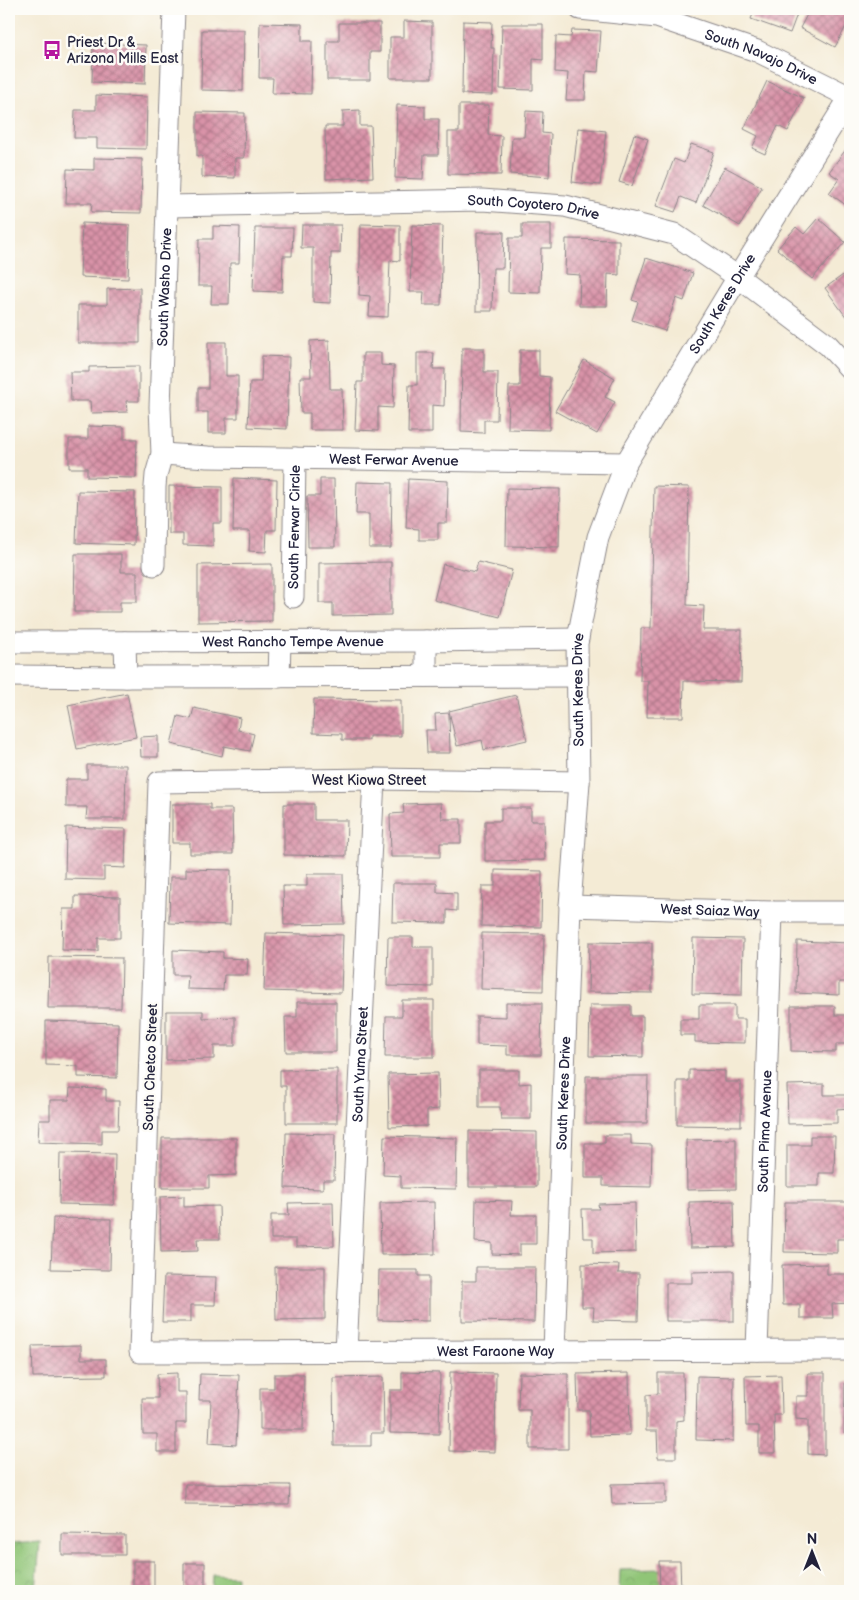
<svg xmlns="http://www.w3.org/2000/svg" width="859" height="1600" font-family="'Balsamiq Sans',sans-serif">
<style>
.park{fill:url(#park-crowns);stroke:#597459}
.building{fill:url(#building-cross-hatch)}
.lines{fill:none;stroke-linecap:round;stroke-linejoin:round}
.street-casing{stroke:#8b8688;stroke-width:23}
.street{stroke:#fff;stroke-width:21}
.labels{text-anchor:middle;stroke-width:5;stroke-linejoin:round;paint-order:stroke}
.poi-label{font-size:14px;fill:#22223b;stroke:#fdfcf7;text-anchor:start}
.street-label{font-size:14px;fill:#22223b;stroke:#fdfcf7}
</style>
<defs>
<pattern id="park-crowns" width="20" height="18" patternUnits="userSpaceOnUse" patternTransform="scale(1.25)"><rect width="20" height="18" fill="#90c577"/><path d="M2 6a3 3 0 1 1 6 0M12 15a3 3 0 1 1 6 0" fill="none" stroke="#7ca968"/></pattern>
<pattern id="building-cross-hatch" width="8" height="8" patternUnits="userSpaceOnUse" patternTransform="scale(1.25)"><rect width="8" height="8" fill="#d993a8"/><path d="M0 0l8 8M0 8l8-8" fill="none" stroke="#b0788a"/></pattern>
</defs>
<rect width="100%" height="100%" fill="#fdfcf7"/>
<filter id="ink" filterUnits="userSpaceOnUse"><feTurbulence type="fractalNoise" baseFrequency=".02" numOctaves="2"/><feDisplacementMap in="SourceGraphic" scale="10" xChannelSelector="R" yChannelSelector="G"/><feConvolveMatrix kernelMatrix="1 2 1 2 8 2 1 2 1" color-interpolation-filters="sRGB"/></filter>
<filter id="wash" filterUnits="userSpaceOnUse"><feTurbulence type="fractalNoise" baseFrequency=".0096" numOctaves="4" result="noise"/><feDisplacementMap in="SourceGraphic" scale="20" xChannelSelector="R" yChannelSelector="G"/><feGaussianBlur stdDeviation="1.12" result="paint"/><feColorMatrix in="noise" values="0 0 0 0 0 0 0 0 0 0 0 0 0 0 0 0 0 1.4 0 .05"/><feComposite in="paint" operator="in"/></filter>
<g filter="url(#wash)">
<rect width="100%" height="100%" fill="#f4ebd5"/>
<path class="park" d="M40 1542 36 1591H9V1544Z
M663 1569 662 1591H619L620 1570Z
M213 1575 237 1576 236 1591H212Z"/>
<g id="blocks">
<path class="building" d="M755 9H799L790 33 751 19Z
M810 9H850V19L835 47 800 28Z
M404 21 432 22V78H390V37H404Z
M463 21 492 22 491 48H494L493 95 462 94Z
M260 23 302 24V41H312L311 94 272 93 273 78H259Z
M339 23H380V52H370V80H327V41H339Z
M502 24H543V60L533 59V90L500 89Z
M202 30H244L243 91 201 90Z
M572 30 601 31 598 72 586 71 585 100H566L568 73 555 72 556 36 571 37Z
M93 43 146 45 145 84 92 82Z
M767 81 804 98 788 131 778 126 765 154 752 148 758 136 744 129Z
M96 95 147 97 146 149 97 148V138H74L75 110H96Z
M397 105 425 106V119H439L438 155H424L423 179 395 178Z
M459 105H489L488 135 502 136 501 175 448 174V132H459Z
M360 110V126H371L373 177 326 179 325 126H343V111Z
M526 111 543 112 542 133 551 134 549 177 510 174 512 137H524Z
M197 112 245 113 244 158H235V178L202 177V156H197Z
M578 128 606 131 600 185 572 182Z
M634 134 648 139 632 186 619 182Z
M691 144 714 152 696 203 681 197 675 212 656 206 674 159 684 163Z
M850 144V208L829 193 839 179 829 172Z
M94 158 142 159 141 213 91 212 92 203H66L67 169 94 170Z
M725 167 762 187 740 226 703 205Z
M818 218 845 242 812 279 777 249 796 227 804 234Z
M82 223 130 225 128 279 80 277Z
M361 224 400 225V261L390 260 388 317 369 316 370 296 359 295Z
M522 224H551V248H541L540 293 508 292 509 238H522Z
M302 225H341L340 253H331L330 303 313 302V248H301Z
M412 225 443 226 441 305H423L424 292H410Z
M213 226 240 227 239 263H230L229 304H211L212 286H198L199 239H213Z
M255 228H293L292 256H283L282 292 253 291Z
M477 232H504L503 268H493L492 311H476Z
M566 239 619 240V275L608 274 607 306H579L580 275 565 274Z
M646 258 693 273 684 301 676 298 665 331 632 320 638 302 632 300Z
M850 270V315L847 318 825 288Z
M140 288V343H78V305H107V289Z
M329 340 330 389H342L343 430H310V413H301L300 377H311L310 341Z
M208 342H226V376H238V418H226V433H208V412H198V388H208Z
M462 348H484V372H498L497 420H484V433L461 432Z
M520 350H539V376L550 377 549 430 508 429 509 386H520Z
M363 353H381V365L394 366 393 408 378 407V431L355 430 357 382H363Z
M417 353H434L433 369H445L444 406 432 405V433H408L409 385H417Z
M262 356 289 357 287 429 248 427 250 382H261Z
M584 360 615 378 605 397 615 402 597 434 555 411Z
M139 366V401H126L127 412 91 413 90 401H71L70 372H89V367Z
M88 426 124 427V439H137L136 478 87 477V468H69V439H88Z
M234 478 277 480 276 530H267L266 552 249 551 250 531H233Z
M320 479H334L335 547H308L307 496H320Z
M408 479 448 481 447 523H438V540H419V529L406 528Z
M357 482 392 483 391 548H369V514H356Z
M169 486 222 487V523H213V546L183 545V534H169Z
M654 486 689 487 687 605 704 606 703 630H742L741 682 684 681 683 717H647L648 681H640L641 628H651Z
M507 488 560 489 559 547 506 546Z
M78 491 135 492 134 545 76 543Z
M75 554H121V572H137V602H120V612H74Z
M391 562V615L333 616V603H319V563Z
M478 562 512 570 500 617 434 600 443 564 475 572Z
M272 564V621L198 622V565Z
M127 693 136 737 77 749 68 705Z
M516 695 527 740 484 750 482 740 457 746 449 711Z
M314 699 401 700V736H369V740H342V734L313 733Z
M194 708 240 718 238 730 254 734 250 751 224 746 222 756 171 744 178 716 191 719Z
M449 713 450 753H427L426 730H436L435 714Z
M158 736V757H141L140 737Z
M87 765H126L125 819H86L87 807H66V779H87Z
M441 803 442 819H461V843H440V857H391L390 814 404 813 403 804Z
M172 804H210V809H232L233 854H190V843H172Z
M284 804H314V820H347L346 856 284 855Z
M501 808H531V821H544L545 860 485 861V821H501Z
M66 827 126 829 125 868 104 867V880L65 879Z
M186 869 231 870 230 925 169 923 170 877H186Z
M495 870 542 871 541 927 481 926 482 886H495Z
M307 874H343L344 924 284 925 283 886H307Z
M393 883H437V892L457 893V911L447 910V923L392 922Z
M75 896 120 897V938H98V951L62 950 63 909H75Z
M266 933 343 935 341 993 264 991Z
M482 933 544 934 543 991 481 989Z
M388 937H413V947H433V987L387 986Z
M693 938 743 939 742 995 692 994Z
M797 941 850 943V982H839V995L796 993Z
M589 942 652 943V993L588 992Z
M173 950 223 952V958L248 959 247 975H224L223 990 187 989 188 975H173Z
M49 957 122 958 121 1008H48Z
M402 1000H434V1057H385L386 1016H402Z
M297 1002H336V1052H286L285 1017H297Z
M506 1003H542L541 1055H507V1046L477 1045V1016L506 1017Z
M590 1005H631V1016H643V1057L589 1056Z
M699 1005H735V1019H745V1043L695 1042V1035H680V1019H699Z
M791 1006H835V1015H850V1044H836V1052L791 1051Z
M166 1011H203V1018L235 1017V1046H214V1059L166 1060Z
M46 1021 118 1023 117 1078 78 1077V1066L46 1065Z
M337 1069V1123H286V1086H280V1070Z
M479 1070H519V1084L531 1083V1119H501L500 1107H479Z
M689 1070 725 1071V1082H741V1126L677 1125V1081H689Z
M438 1073 439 1109 427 1110V1126L389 1127 388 1074Z
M586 1076H648L647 1123H586Z
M824 1084V1095H850V1108L837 1109V1123L788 1124 787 1085Z
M70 1088 106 1089V1101H119L118 1130H102V1144L38 1142 39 1120H50V1100H69Z
M469 1131 537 1132V1187H469Z
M286 1133 335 1134 334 1180H323V1189L285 1188Z
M605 1135H631V1144L652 1145 651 1187 603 1186V1178H585V1143H605Z
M384 1136 457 1138 456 1189 401 1188V1176L383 1175Z
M810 1136H835L834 1173H819V1186H787V1145H810Z
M162 1138H236V1175L209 1176V1188H162Z
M736 1139V1189L687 1190 686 1140Z
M60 1153 115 1154 114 1205 59 1204Z
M184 1196V1207L219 1206 220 1239H197L198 1251 161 1252 160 1197Z
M476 1200 512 1201 511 1215H536V1244H520V1255L492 1254V1243L475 1242Z
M734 1201 735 1247 690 1248 689 1202Z
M333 1202 334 1246 296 1247V1239H271V1215H289L288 1203Z
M434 1202 435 1254 381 1255 380 1203Z
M785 1202H850V1239H837V1253L784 1252Z
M635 1203 636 1252 593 1253V1238H583L582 1209H599L598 1204Z
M53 1218 111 1219 110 1270 51 1269Z
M582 1264 619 1265 618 1273H639L638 1321 593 1320 594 1307H582Z
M827 1264V1274H850V1303L832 1304 833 1318H800V1305H783L782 1265Z
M275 1267H325V1319L276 1320Z
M476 1267H535L534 1322 462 1321V1281H476Z
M379 1270H418V1276H429V1321L378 1320Z
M734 1271V1321H666V1283H692V1272Z
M164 1276 216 1277 215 1305H191V1322H162Z
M81 1345V1359H106V1376L33 1377 32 1346Z
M402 1372 440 1373 439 1434 390 1433V1390H402Z
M450 1372 496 1373 495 1452 449 1451Z
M177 1373V1392H186V1423H176V1452H157V1434H143L142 1398H158L157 1374Z
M519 1373 568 1374V1449H530V1410H518Z
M629 1373 630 1435 590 1436 589 1410H578L577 1374Z
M658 1373H683L684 1420 676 1421V1458H658L657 1431H646V1395L658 1394Z
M808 1373H825V1455L808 1454V1420L796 1419V1396H808Z
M200 1374 239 1375 236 1445 209 1443 211 1400H199Z
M274 1374H304L303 1430H260V1388H274Z
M781 1375 782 1415H774L775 1453H759V1426H746L745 1376Z
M697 1376 734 1377 733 1441 696 1440Z
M383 1377 384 1433H371V1446H334L333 1378Z
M845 1382H850V1433H844Z
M666 1483V1503L612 1504 611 1484Z
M185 1484 290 1485 289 1505 185 1504Z
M62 1534 125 1535V1555H62Z
M133 1561H154V1591H133Z
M659 1561H680L681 1591H660Z
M184 1563H205V1591H184Z"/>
</g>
</g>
<g filter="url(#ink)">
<use href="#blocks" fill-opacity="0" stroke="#8b8688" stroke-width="1"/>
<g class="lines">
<g class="street-casing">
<g id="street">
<path id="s1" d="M580 9 657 17 757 51 850 97"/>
<path id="s2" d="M168 206 482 200 565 206 674 234 738 277 828 345 850 369"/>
<path id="s3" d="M162 454 208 457 626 463"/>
<path id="s4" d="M154 565 155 487 156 475 162 454 160 407 174 9"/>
<path id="s5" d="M293 597 295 458"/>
<path d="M426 641V676"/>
<path id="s6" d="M9 642 426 641 578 639"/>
<path d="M125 642 126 677"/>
<path d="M9 676 126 677 577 676"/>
<path d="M279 677 280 642"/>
<path id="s7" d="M579 782 374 779 159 782 140 1352 850 1350"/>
<path id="s8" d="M570 906 772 912H850"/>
<path id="s9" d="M757 1350 772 912"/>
<path id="s10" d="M554 1351 570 906 579 782 577 643 598 537 626 463 738 277 850 97"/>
<path id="s11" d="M346 1352 374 779"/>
</g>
</g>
<use href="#street" class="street"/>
</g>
</g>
<defs>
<g id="bus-bare" transform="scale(1.5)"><path d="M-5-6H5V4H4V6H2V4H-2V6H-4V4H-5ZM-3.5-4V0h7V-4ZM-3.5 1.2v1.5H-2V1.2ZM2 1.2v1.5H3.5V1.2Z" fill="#b5179e" stroke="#fdfcf7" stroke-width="2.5" paint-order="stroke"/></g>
</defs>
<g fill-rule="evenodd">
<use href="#bus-bare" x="52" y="50"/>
</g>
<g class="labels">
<g class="poi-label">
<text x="67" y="47">Priest Dr &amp;<tspan x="67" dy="16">Arizona Mills East</tspan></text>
</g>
<g class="street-label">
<text dy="5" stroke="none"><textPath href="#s1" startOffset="189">South Navajo Drive</textPath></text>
<text dy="5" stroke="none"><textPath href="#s2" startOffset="366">South Coyotero Drive</textPath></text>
<text dy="5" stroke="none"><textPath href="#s4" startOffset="279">South Washo Drive</textPath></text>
<text dy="5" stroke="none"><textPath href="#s10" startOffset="1082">South Keres Drive</textPath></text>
<text dy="5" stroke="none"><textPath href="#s3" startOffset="232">West Ferwar Avenue</textPath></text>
<text dy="5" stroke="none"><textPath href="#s5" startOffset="70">South Ferwar Circle</textPath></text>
<text dy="5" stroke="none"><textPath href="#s6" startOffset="284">West Rancho Tempe Avenue</textPath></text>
<text dy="5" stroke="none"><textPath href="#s10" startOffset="662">South Keres Drive</textPath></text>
<text x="369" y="785">West Kiowa Street</text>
<text dy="5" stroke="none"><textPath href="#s8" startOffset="140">West Saiaz Way</textPath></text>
<text dy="5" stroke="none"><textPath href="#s11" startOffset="288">South Yuma Street</textPath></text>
<text transform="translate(150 1067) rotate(-88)" y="5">South Chetco Street</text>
<text dy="5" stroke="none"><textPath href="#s10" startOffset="258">South Keres Drive</textPath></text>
<text dy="5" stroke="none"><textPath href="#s9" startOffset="219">South Pima Avenue</textPath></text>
<text dy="5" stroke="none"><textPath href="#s7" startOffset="1346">West Faraone Way</textPath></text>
</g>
</g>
<rect width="859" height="1600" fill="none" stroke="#fdfcf7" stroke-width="30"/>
<g transform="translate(812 1552)" stroke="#fdfcf7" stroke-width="4" paint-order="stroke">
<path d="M0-4L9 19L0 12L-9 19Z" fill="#22223b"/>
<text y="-8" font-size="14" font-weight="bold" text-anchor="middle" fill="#22223b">N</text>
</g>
</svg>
